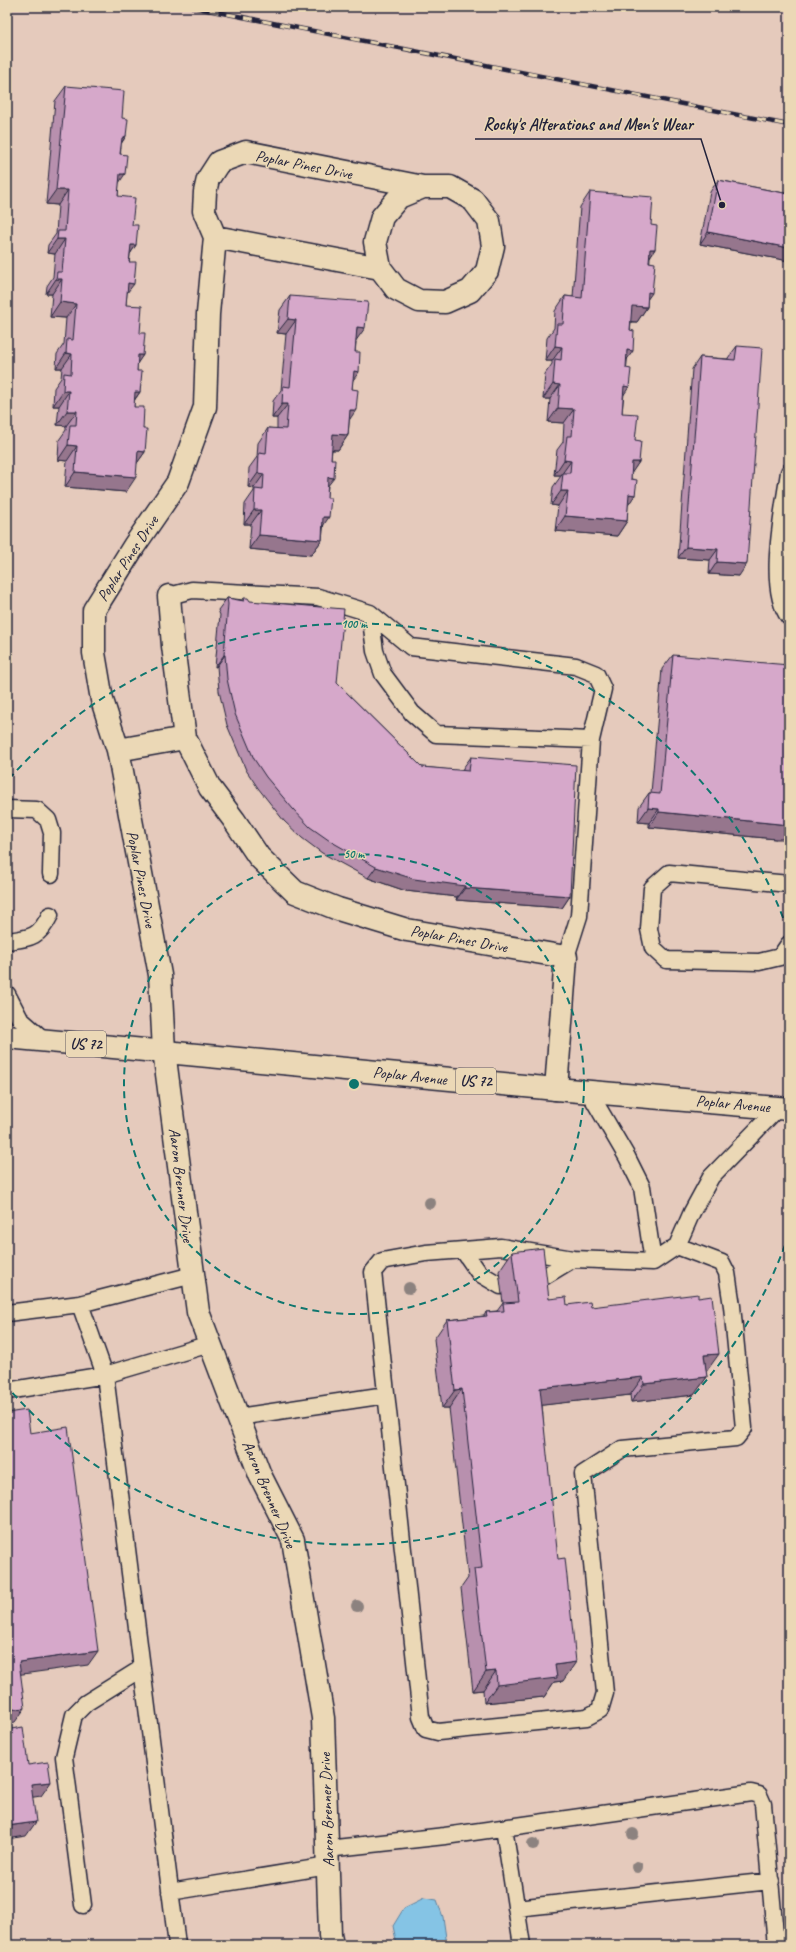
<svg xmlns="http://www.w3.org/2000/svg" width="796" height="1952" font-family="Caveat,sans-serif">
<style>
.water{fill:#85c4e5;stroke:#5d83a1}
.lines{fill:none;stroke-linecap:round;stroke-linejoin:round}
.lane-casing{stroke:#22223b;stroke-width:19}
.street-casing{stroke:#22223b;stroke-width:25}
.primary-casing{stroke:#22223b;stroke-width:25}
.lane{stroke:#ebd8b6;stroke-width:16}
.street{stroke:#ebd8b6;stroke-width:22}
.primary{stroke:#ebd8b6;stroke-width:22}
.rail-casing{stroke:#22223b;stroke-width:4.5}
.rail{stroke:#ebd8b6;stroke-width:3;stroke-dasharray:9;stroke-linecap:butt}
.tree{fill:#8c827f}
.wall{fill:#b890ae;stroke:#22223b}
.shaded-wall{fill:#96768d;stroke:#22223b}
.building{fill:#d6a8ca;stroke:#22223b}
.ring{fill:none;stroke:#0f766e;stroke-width:2;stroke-dasharray:7 5}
.labels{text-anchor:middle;stroke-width:3;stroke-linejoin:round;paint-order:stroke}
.shield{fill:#ebd8b6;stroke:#5e5960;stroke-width:1}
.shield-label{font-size:15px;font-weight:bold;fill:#22223b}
.street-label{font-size:16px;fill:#22223b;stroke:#ebd8b6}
.centre{fill:#0f766e;stroke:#ebd8b6;stroke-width:2}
.ring-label{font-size:12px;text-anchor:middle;font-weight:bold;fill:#0f766e;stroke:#ebd8b6;stroke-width:3;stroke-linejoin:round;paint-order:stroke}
.leader{fill:none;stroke:#22223b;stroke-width:1.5}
.callout-dot{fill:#22223b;stroke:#ebd8b6;stroke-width:1.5}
.callout-label{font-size:17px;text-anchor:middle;font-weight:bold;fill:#22223b;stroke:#ebd8b6;stroke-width:3;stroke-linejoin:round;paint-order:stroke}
</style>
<rect width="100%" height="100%" fill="#e5cabc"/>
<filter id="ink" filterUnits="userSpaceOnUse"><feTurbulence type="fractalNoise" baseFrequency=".025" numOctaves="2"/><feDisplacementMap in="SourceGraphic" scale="8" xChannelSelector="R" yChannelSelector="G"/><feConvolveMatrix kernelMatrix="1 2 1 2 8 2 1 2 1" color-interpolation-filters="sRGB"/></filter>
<g filter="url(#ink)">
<path class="water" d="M424 1898 437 1900 443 1917 447 1945H397L393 1926 404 1908Z"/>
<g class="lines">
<g class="lane-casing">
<path id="lane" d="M789 472C784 508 766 588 789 617
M169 596 192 590 318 597 370 613 411 647 576 666 596 674 603 689 591 740 579 916 566 957
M370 613 375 651 383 674 412 713 436 734 591 740
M7 809 37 810 48 820 52 833 51 874
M789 884 669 873 652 888 649 929 653 948 666 960 759 962 780 957 789 944
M7 941C30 938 39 938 50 915
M7 994 20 1019 44 1040
M589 1092 627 1157 642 1187 653 1262 677 1246 692 1212 711 1177 779 1107
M463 1250 479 1273 501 1286
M653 1262 573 1259 501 1247 426 1253 382 1261 373 1272 421 1717 426 1729 438 1732 587 1717 600 1710 605 1693 583 1474 622 1449 736 1438 744 1428 732 1306 727 1273 722 1263 677 1246
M532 1284 573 1259
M7 1313 80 1304
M7 1391 105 1375 210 1344
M238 1417 386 1395
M504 1828 522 1945
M327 1849 445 1836 751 1793 759 1795 763 1804 776 1945
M170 1892 328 1866
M83 1905 64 1757 74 1715 86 1703 142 1668
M516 1908 771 1881
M177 1945 105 1375 80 1304 193 1275"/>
</g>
<g class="street-casing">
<path id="street" d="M215 237 204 211 205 192 208 179 219 162 246 152 423 187
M169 596 173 646 185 738 210 788 234 820 259 857 295 892 338 909 407 930 566 957 556 1089
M118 750 185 738
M332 1945 330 1935 323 1718 293 1540 260 1475 198 1312 164 1051 160 975 118 750 102 700 94 653V610L134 546 178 482 205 407 208 314 215 237 380 268 396 289 419 301 445 302 470 291 487 271 493 246 489 221 473 200 450 187H423L399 197 382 217 375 242 380 268"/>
</g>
<g class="primary-casing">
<path id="primary" d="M7 1037 556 1089 789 1109"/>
</g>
<use href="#lane" class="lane"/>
<use href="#street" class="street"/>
<use href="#primary" class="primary"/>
<g class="rail-casing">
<path id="rail" d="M192 7 789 125"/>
</g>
<use href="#rail" class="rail"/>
</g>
<g class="tree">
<circle cx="430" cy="1203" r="6"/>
<circle cx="409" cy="1288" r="6"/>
<circle cx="357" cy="1606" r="6"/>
<circle cx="633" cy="1834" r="6"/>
<circle cx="533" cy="1844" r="6"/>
<circle cx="637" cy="1867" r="6"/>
</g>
<path class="wall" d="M66 86 122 118 126 136 121 144 118 196 132 225 136 245 130 254 126 305 140 333 143 355 137 363V371L140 392 134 401V407L143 429 145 452 137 463 126 492 65 487 67 461 58 460 59 440 66 430V426L57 425 59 406H53L54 388 61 378 62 368H56L57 354 64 344 66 318 50 317 52 294H46L47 286 53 277 55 254 47 253 48 245 56 234 58 205 46 204 55 101Z
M718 180 789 194V261L700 244 710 192Z
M590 192 651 225 655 249 650 257 647 307 637 322H631L622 413 635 440 639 462 631 473V479L635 495 628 504 627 521 617 536 555 531 558 506 551 505 553 487 561 476V475H554L557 450 563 442 564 423 548 422 550 399H543L545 374 552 364V361H545L547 338 554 328 555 311 565 296 573 297 580 207Z
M290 296 356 342 348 435 338 450H332L322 540 311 555 249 549 251 524H244L245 504 254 491V488L248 487 249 468 257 457 258 443 268 428 277 429V418H272L273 401 281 390 286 334 277 333 280 310Z
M737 346 739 576 709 574 710 560 678 558 692 369 700 357 728 359V358Z
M227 598 243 600 244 598 337 683 422 767 462 771 463 768 471 757 570 896 562 908 456 900 457 897 406 891 368 878 322 853 302 838 284 821 258 788 246 770 227 725 219 691 217 666 215 667 220 615 218 610Z
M673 655 776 839 649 827V823L638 822 639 807 649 793H651L662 669Z
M512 1252 549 1299 567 1305 591 1307 706 1372 707 1377 694 1395 631 1402 630 1395 542 1405 563 1681 554 1682 544 1697 484 1703 483 1690 473 1691 461 1588 468 1578 449 1408H442L434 1339 447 1320 484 1316 486 1312 497 1311 503 1303 499 1271Z"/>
<path class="shaded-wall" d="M126 136 116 151 122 138Z
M120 174H125L115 189Z
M56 190H68L58 205 46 204Z
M708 232 789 248V261L700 244Z
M57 239H65L55 254 47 253Z
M131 245H136L126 260Z
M650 249H655L645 264Z
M56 279H62L52 294H46Z
M128 283 134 284 123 298Z
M648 292 652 293 642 307H647L637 322 622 321 632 306Z
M60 302 76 304 66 318 50 317Z
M288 319 296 320 286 334 277 333Z
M357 327 365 328 355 342Z
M555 346 562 347 552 361H545Z
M627 350 633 351 623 365Z
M66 353 72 354 62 368H56Z
M138 355H143L133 370Z
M354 371 359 372 348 387Z
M553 384 560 385 550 399H543Z
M624 386 629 387 619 402Z
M63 391H69L59 406H53Z
M135 392H140L130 406Z
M282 404H288L277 418H272Z
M558 408 574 409 564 423 548 422Z
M350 410H356L346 425Z
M67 411H77L66 426 57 425Z
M333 434 348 435 338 450 323 449Z
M68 445 77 446 67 461 58 460Z
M138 451 145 452 135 466Z
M564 460 571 461 561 475H554Z
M632 462H639L629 477Z
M75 472 136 477 126 492 65 487Z
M258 473 264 474 254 488 248 487Z
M328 477 334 478 323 492Z
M561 491H568L558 506 551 505Z
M629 494 635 495 625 510Z
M254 510H261L251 524H244Z
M565 516 627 521 617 536 555 531Z
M323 517H329L319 532Z
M259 535 322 540 311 555 249 549Z
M686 547 718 549 710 560 678 558Z
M717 562 747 564 739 576 709 574Z
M224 655H225L217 666 215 667Z
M648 808 659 809 649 823 638 822Z
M659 812 789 825V839H776L649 827Z
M376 867 465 886 457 897 406 891 368 878Z
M465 888 570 896 562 908 456 900Z
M719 1354 706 1372 704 1355Z
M643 1377 630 1395 527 1407 540 1388Z
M707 1377 694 1395 631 1402 644 1384Z
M462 1389 449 1408H442L455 1390Z
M98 1651 88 1665 8 1676 19 1662Z
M576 1662 563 1681 554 1682 544 1697 484 1703 497 1685 555 1665Z
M496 1671 483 1690 473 1691 486 1672Z
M25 1708 15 1722 7 1724V1710Z
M51 1782 41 1796 21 1799 31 1784Z
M36 1822 26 1836 7 1839V1826Z"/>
<path class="building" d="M66 86 124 91 122 118 128 119 126 136 122 138 120 154 127 155 125 174H120L118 196 135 198 132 225H138L136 245H131L129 262H136L134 284 128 283 126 305 142 306 140 333H145L143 355H138L137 371H142L140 392H135L134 407H144L143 429H147L145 452 138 451 136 477 75 472 77 446 68 445 70 425H76L77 411H67L69 391H63L64 373 71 374 72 354 66 353 67 339 73 340 76 304 60 302 62 279H56L57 272H62L65 239H57L58 231H65L68 190H56Z
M718 180 789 194V248L708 232Z
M590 192 653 197 651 225 657 226 655 249H650L649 262 655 263 652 293 648 292 647 307 632 306 630 330 634 331 633 351 627 350 626 368 631 369 629 387 624 386 622 413 638 414 635 440 641 441 639 462H632L631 479 637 480 635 495 629 494 627 521 565 516 568 491H561L563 473H570L571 461 564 460 567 436H572L574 409 558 408 560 385 553 384 555 359 561 360 562 347 555 346 557 324H563L565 296 582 298Z
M290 296 368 302 365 328 357 327 355 352H360L359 372 354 371 352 389 358 390 356 410H350L348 435 333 434 331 459H335L334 478 328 477 327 498H331L329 517H323L322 540 259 535 261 510H254L255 489 263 490 264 474 258 473 259 453 266 454 268 428 286 429 288 404H282L283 386 290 387 296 320 288 319Z
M737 346 762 348 747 564 717 562 718 549 686 547 700 357 735 360Z
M227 598 244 601V598H248L250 601 344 609 337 683 422 767 469 771 471 757 576 765 570 896 465 888V886L414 879 376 867 330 841 310 827 293 809 266 777 254 759 235 714 227 679 225 655H224L228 604Z
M673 655 789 665V825L659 812V809L648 808 649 793 660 794Z
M543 1248 549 1299 566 1297 567 1305 590 1302 591 1307 698 1294V1298L712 1296 719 1354 704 1355 707 1377 644 1384 643 1377 540 1388 558 1559 565 1558 576 1662 555 1665 557 1678 497 1685 496 1671 486 1672 474 1569 482 1568 462 1389 455 1390 447 1320 487 1316 486 1312 504 1311 503 1303 518 1302 512 1252Z
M27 1410 30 1433 68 1427 98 1651 19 1662 25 1708 7 1710V1413Z
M9 1712 11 1729 23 1727 28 1765 48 1762 51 1782 31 1784 36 1822 7 1826V1713Z"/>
</g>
<g class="ring">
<circle cx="354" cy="1084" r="230"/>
<path d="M789 1234A460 460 0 0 1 9 1389M9 779A460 460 0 0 1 789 934"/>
</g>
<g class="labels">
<g class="shield">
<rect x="66" y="1031" width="40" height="26" rx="3"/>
<rect x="456" y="1068" width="40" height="26" rx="3"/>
</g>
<g class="shield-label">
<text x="86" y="1049">US 72</text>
<text x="476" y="1086">US 72</text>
</g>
<g class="street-label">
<text transform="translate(304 164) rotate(11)" y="6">Poplar Pines Drive</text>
<text transform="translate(127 558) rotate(-57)" y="6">Poplar Pines Drive</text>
<text transform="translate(142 879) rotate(79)" y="6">Poplar Pines Drive</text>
<text transform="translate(459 938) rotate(10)" y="6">Poplar Pines Drive</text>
<text transform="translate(410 1075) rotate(6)" y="6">Poplar Avenue</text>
<text transform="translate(733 1103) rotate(5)" y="6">Poplar Avenue</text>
<text transform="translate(182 1185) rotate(83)" y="6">Aaron Brenner Drive</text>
<text transform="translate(270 1494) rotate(67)" y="6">Aaron Brenner Drive</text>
<text transform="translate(326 1810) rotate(-92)" y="6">Aaron Brenner Drive</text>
</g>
</g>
<circle cx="354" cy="1084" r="6" class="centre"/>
<g class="ring-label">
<text x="354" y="628">100 m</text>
<text x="354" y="858">50 m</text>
</g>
<path class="leader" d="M722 205L701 139H475"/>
<circle class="callout-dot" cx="722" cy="205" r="4"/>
<g class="callout-label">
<text x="588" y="130">Rocky's Alterations and Men's Wear</text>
</g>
<rect width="796" height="1952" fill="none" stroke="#ebd8b6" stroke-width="24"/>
<rect x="12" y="12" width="772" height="1928" fill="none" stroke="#22223b" stroke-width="1.5" filter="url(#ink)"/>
</svg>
